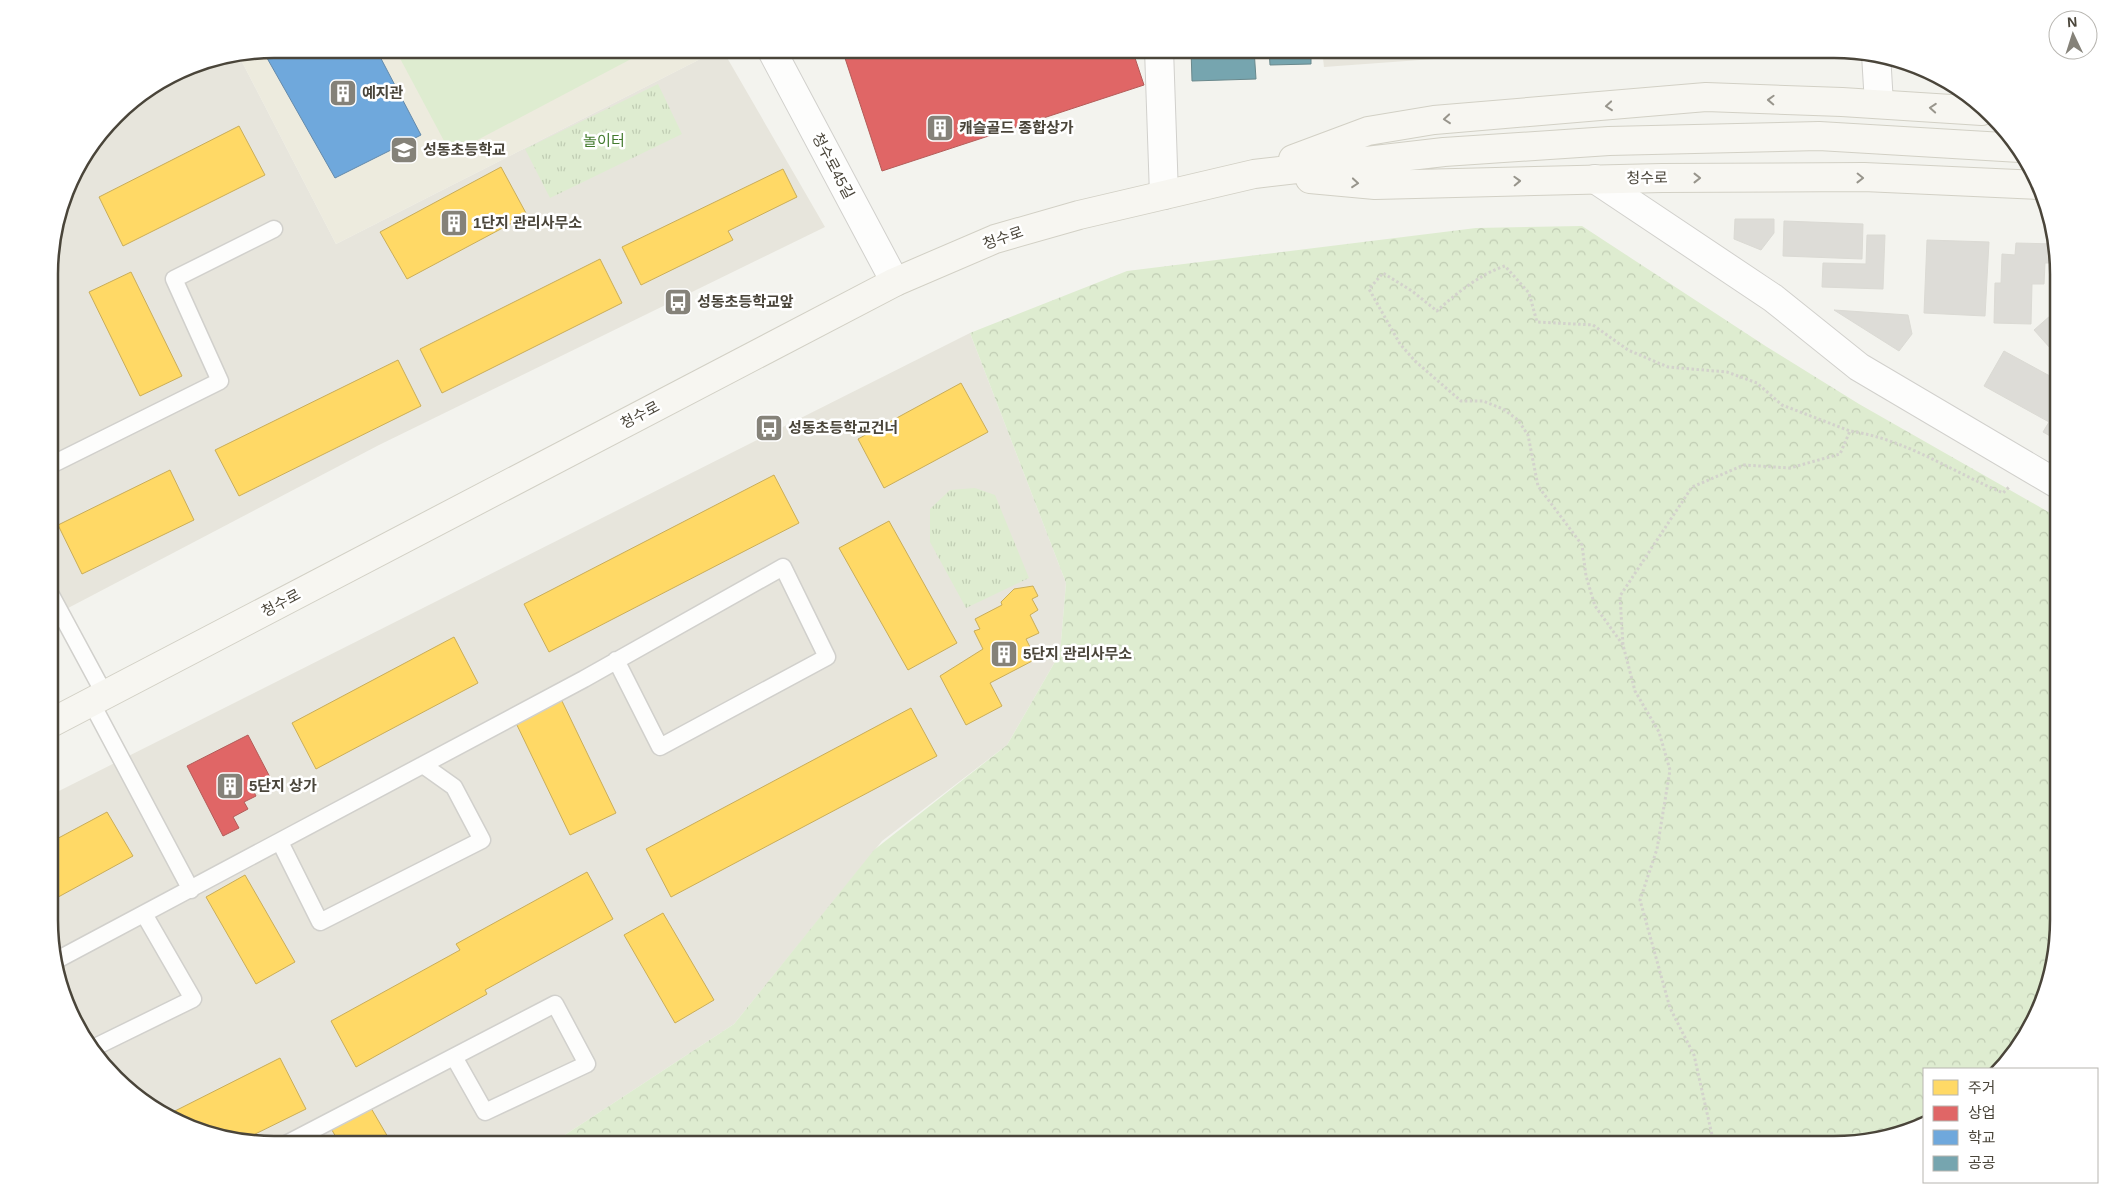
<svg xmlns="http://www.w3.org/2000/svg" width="2108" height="1193" font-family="Helvetica,'Noto Sans KR',sans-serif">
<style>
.residential{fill:#e7e5dc}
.education{fill:#edebde}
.forest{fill:url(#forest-crowns)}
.park{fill:url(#park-tufts)}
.pitch{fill:#deecd0}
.homes{fill:#ffd966;stroke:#c9ad59}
.shops{fill:#e06666;stroke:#b35c59}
.schools{fill:#6fa8dc;stroke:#648aab}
.public{fill:#76a5af;stroke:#69888c}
.building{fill:#dddcd7;stroke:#dbdad4}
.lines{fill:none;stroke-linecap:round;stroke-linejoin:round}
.service-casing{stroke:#d1d0cc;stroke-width:19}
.minor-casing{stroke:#d1d0cc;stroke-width:30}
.secondary-casing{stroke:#d2d0c5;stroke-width:30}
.path{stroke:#d3d2cc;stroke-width:3;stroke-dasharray:2.5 2.5;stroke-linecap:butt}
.service{stroke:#fdfdfc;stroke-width:16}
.minor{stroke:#fdfdfc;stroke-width:28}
.secondary{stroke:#f7f6f1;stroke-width:28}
.oneway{stroke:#98958c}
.labels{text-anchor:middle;stroke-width:5;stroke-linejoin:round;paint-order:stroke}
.poi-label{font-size:15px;font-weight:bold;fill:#4a453a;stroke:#fff;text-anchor:start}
.park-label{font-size:15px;fill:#437b2e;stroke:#fff}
.street-label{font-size:15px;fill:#4a453a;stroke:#fff}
.rim{fill:none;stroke:#4a453a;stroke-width:2.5}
</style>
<defs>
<pattern id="forest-crowns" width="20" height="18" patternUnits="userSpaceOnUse" patternTransform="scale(1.25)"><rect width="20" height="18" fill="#deecd0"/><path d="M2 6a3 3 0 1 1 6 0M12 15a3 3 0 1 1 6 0" fill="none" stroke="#c0ccb3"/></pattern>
<pattern id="park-tufts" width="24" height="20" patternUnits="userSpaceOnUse" patternTransform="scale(1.25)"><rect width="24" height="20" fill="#deecd0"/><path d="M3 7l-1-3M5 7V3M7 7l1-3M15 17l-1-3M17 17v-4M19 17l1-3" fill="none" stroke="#c0ccb3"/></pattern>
</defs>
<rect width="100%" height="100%" fill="#f3f3ee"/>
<path class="residential" d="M720 49H722L825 227 379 445 51 617V244L72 174 125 105 188 66 239 56 336 244Z
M1322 49H1569L1324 67Z
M970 333 1066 583 1060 653 1007 745 882 841 734 1024 551 1144H273L215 1137 161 1114 87 1045 51 949V795Z"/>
<path class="education" d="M273 49H720L336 244 239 56Z"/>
<path class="forest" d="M1582 226 1767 347 1859 404 2059 518V934L2029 1032 2001 1069H1924V1121L1849 1144H551L734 1024 874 850 1007 745 1060 653 1066 583 970 333 1127 271 1476 228Z"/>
<path class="park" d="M176 73 178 77 128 103Z
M658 84 682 134 550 198 525 149Z
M975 488 995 495 1029 578 966 608 930 542V509L950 490Z"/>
<path class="pitch" d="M395 49H650L451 154Z"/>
<path class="homes" d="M1351 49H1430L1351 55Z
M239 126 265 175 123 246 99 197Z
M501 167 527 215 407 279 380 232Z
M783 169 797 197 728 231 733 240 641 285 622 247Z
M600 259 622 303 442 393 420 349Z
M131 272 182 376 140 396 89 292Z
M398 360 421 406 239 496 215 450Z
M961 383 988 432 884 488 858 439Z
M170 470 194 520 82 574 58 525Z
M774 475 799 523 549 652 524 604Z
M889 521 957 643 908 670 839 548Z
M1033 586 1038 596 1032 599 1038 610 1030 615 1039 633 1026 639 1036 659 990 683 1002 706 966 725 940 676 983 649 974 631 980 629 975 619 1002 605 1001 602 1014 589Z
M454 637 478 683 316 769 292 723Z
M561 699 616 813 570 835 515 721Z
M911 708 937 756 671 897 646 849Z
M107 812 133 856 51 901V842Z
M587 872 613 919 485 990 487 994 356 1067 331 1021 460 950 456 944Z
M245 875 295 962 256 984 206 897Z
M663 913 714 1000 675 1023 624 935Z
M280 1058 306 1109 243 1140 215 1137 165 1116Z
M368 1103 392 1144H340L329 1125Z"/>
<path class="shops" d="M842 49H1132L1144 85 882 171Z
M248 735 272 781 253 790 256 796 244 802 248 809 233 817 239 828 223 836 187 766Z"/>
<path class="schools" d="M273 49H376L421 135 335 178 263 51Z"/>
<path class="public" d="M1191 49H1254L1256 79 1192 81Z
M1269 49H1311V64L1270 65Z"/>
<path class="building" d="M1735 219H1774V233L1761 250 1734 239Z
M1784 221 1863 224 1862 259 1783 256Z
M1867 235H1885L1883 289 1822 287 1823 263 1866 264Z
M1927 240 1989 242 1985 316 1924 313Z
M2016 243 2056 244 2059 263H2045L2044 284H2032L2031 324 1994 323 1995 283H2001L2002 254 2015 255Z
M2059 308V358L2034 330Z
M1834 310 1908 315 1912 334 1899 351Z
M2004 351 2059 381V441L2043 432 2049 422 1984 386Z"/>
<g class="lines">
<g class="service-casing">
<path id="service" d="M51 465 220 381 174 279 274 229
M51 595 105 695
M91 702 191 890
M280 842 320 922 482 840 454 787 423 765
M55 961 584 679 783 567 827 657 660 747 616 660
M91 1049 193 999 144 914
M286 1144 555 1004 587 1064 485 1112 454 1057"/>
</g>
<g class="minor-casing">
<path id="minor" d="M771 49 895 282
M1159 49 1164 195
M1876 54 1879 104
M1595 179 1773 298 1859 367 2059 485"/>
</g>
<g class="secondary-casing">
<path id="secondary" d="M1293 159 1368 131 1434 120 1706 97 1842 102 1982 111
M1310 179 1375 185 1662 178 1864 177 2039 185
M51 723 895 282 995 239 1079 215 1254 174 1444 152 1609 141 1819 136 2020 148"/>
</g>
<path class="path" d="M1623 645 1595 606 1586 576 1582 545 1538 486 1528 435 1518 420 1503 409 1483 401H1461L1415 361 1400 344 1369 289 1383 273 1412 291 1437 311C1455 294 1482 273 1505 266L1529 293 1537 322 1593 325 1628 350 1668 367 1727 372 1757 383 1782 405 1850 431
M1714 1144 1694 1055 1670 1008 1640 900 1657 849 1670 770 1659 732 1635 691 1623 645 1620 596 1692 487 1744 465 1790 468 1840 454 1850 431C1905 439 1953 472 2003 493L2009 487"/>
<use href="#service" class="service"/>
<use href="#minor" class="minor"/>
<use href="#secondary" class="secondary"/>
</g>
<defs><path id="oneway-chevron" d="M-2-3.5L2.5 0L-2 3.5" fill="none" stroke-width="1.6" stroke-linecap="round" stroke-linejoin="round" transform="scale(1.25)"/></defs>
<g class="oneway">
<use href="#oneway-chevron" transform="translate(1771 100) rotate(-178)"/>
<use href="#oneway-chevron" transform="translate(1609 106) rotate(175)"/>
<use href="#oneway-chevron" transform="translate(1933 108) rotate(-176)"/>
<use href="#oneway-chevron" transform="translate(1447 119) rotate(175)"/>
<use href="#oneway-chevron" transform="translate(1697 178)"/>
<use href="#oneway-chevron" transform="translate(1860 178) rotate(1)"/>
<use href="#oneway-chevron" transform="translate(1517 181) rotate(-2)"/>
<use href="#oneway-chevron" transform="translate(1355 183) rotate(5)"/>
</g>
<defs>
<g id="building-square" transform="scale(1.4375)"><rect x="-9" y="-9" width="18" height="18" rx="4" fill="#858279" stroke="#fff"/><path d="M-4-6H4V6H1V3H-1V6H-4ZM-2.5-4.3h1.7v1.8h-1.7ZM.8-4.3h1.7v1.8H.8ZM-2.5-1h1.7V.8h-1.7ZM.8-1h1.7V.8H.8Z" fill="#fff"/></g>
<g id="school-square" transform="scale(1.4375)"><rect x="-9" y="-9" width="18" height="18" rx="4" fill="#858279" stroke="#fff"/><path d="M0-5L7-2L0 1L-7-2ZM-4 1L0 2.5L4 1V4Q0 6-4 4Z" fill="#fff"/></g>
<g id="bus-square" transform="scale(1.4375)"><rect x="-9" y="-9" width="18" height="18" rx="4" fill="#858279" stroke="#fff"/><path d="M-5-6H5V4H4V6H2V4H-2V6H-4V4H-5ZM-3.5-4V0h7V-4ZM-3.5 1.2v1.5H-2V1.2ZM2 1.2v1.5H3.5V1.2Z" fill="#fff"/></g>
</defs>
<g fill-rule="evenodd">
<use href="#building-square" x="343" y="93"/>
<use href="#building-square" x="940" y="128"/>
<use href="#school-square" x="404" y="150"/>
<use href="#building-square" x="454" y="223"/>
<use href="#bus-square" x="678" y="302"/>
<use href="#bus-square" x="769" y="428"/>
<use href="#building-square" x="1004" y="654"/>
<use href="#building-square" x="230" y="786"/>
</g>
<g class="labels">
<g class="poi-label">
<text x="362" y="98">예지관</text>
<text x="959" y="133">캐슬골드 종합상가</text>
<text x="423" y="155">성동초등학교</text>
<text x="473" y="228">1단지 관리사무소</text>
<text x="697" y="307">성동초등학교앞</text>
<text x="788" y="433">성동초등학교건너</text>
<text x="1023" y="659">5단지 관리사무소</text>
<text x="249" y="791">5단지 상가</text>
</g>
<g class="park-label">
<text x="604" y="146">놀이터</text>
</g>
<g class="street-label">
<text transform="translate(833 166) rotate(62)" y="5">청수로45길</text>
<text transform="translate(1647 178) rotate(-1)" y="5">청수로</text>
<text transform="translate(1003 238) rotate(-19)" y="5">청수로</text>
<text transform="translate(640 415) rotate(-28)" y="5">청수로</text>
<text transform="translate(281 603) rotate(-28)" y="5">청수로</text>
</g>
</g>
<path d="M0 0H2108V1193H0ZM274 58H1834A216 216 0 0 1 2050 274V920A216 216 0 0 1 1834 1136H274A216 216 0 0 1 58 920V274A216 216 0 0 1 274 58Z" fill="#fff" fill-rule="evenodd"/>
<path class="rim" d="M274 58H1834A216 216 0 0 1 2050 274V920A216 216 0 0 1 1834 1136H274A216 216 0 0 1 58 920V274A216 216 0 0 1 274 58Z"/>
<rect x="1923" y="1068" width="175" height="115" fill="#ffffff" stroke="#b7b5b0"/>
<rect x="1933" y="1080" width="25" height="15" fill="#ffd966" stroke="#b7b5b0"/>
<text x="1968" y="1093" font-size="15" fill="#4a453a">주거</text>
<rect x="1933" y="1106" width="25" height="15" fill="#e06666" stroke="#b7b5b0"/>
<text x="1968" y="1118" font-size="15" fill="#4a453a">상업</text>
<rect x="1933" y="1130" width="25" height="15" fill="#6fa8dc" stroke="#b7b5b0"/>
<text x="1968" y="1143" font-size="15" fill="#4a453a">학교</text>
<rect x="1933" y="1156" width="25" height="15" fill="#76a5af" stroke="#b7b5b0"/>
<text x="1968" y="1168" font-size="15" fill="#4a453a">공공</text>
<g transform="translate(2073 35) rotate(356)"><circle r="24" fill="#ffffff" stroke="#b7b5b0"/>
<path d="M0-4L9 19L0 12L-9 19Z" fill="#858279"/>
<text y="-8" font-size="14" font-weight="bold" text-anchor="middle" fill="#4a453a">N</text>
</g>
</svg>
